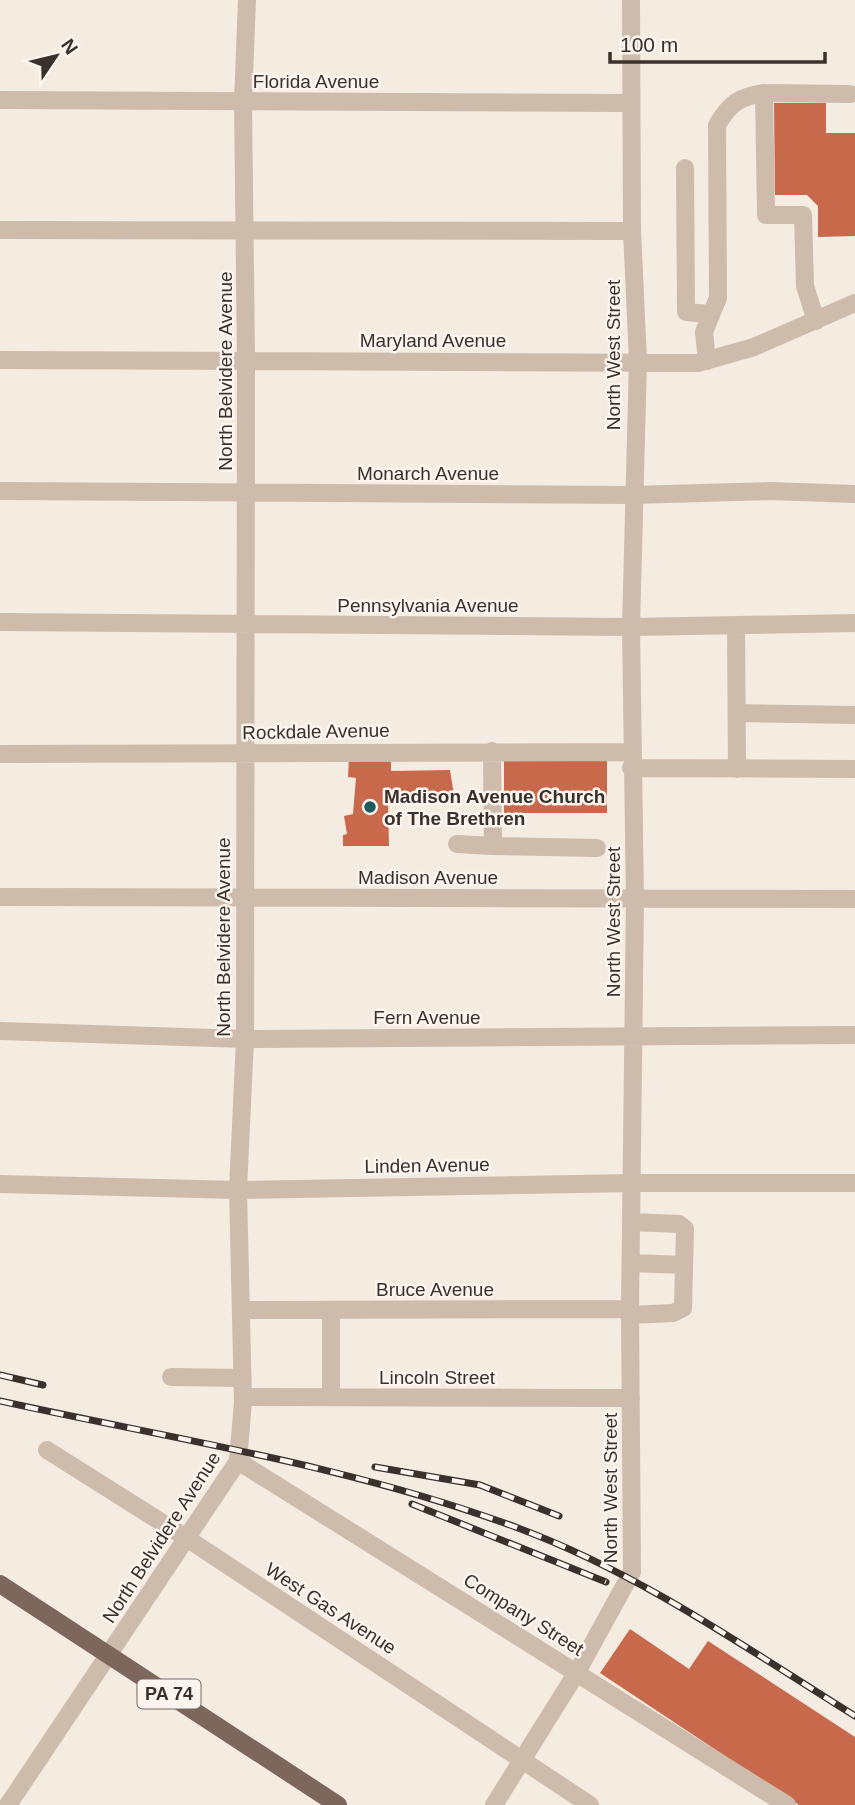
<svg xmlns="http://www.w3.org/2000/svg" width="855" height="1805" font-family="Helvetica,sans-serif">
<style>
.building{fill:#c8694b}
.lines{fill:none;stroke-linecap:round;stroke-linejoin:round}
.minor{stroke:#cdbbac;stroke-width:18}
.major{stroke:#7d675c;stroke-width:18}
.rail-casing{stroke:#3b302b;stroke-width:7}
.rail{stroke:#fbf5ee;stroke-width:4.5;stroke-dasharray:13;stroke-linecap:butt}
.poi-dot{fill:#1f5a5e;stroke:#fbf5ee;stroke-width:2.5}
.labels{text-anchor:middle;stroke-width:5;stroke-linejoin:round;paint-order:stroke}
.shield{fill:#fbf5ee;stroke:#756b66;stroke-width:2}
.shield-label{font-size:18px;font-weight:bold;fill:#3b302b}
.street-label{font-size:19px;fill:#3b302b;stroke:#fbf5ee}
.poi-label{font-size:19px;font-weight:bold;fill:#3b302b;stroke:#fbf5ee;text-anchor:start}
</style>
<rect width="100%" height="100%" fill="#f4ebe1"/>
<path class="building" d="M774 103H826V133H855V236L818 237V206L807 195H775Z
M391 757V771L450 770 454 795H449V801H388L389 846H343V835L347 834 344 816 353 814 356 778 348 777 349 758Z
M504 760H607V813H504Z
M630 1629 689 1669 708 1641 855 1737V1805H799L600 1673Z"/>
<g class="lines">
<path class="minor" d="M0 100 631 103
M685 168 686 312 710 314
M0 230 632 231
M816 321 805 286 803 215H766L764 93 850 94
M0 360 698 363 754 347 855 303
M707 361 704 332 718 298 717 125C730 103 739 97 764 93
M0 491 632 495 770 491 855 494
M0 622 631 627 855 623
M736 625 737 769
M737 713 855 715
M492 751 493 846 597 848
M0 754 632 752
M631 768 855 769
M457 844 493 846
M0 897 855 899
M0 1031 245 1039 855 1035
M0 1184 238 1190 632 1183H855
M631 1263 684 1265
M241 1310 630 1309
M630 1315 673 1313 683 1308 685 1229 679 1224 631 1222
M171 1377 242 1378
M243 1397 631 1398
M331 1397V1310
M47 1450 188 1539 590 1805
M238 1461 787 1805
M8 1805 238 1461 243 1402 238 1190 245 1039 246 360 243 102 247 0
M494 1805 577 1672 632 1572 630 1309 635 900 631 627 638 361 632 231 631 0"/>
<path class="major" d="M0 1584 338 1805"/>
<g class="rail-casing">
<path id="rail" d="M0 1375 43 1385
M0 1401C173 1439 352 1466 518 1528 639 1573 746 1648 855 1716
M375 1467 480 1485 559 1516
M412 1504 606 1582"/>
</g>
<use href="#rail" class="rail"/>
</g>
<circle class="poi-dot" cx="370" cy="807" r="7"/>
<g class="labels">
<rect class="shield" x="137.5" y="1679.5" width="63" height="29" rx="5"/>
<g class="shield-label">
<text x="169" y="1700">PA 74</text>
</g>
<g class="street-label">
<text x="316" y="88">Florida Avenue</text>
<text x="433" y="347">Maryland Avenue</text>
<text transform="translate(613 355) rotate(-90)" y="7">North West Street</text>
<text transform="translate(225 371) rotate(-90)" y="7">North Belvidere Avenue</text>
<text x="428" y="480">Monarch Avenue</text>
<text x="428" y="612">Pennsylvania Avenue</text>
<text transform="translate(316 731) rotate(-1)" y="7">Rockdale Avenue</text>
<text x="428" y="884">Madison Avenue</text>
<text transform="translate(613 922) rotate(-90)" y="7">North West Street</text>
<text transform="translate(223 937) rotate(-90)" y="7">North Belvidere Avenue</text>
<text x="427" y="1024">Fern Avenue</text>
<text transform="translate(427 1165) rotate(-1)" y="7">Linden Avenue</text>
<text x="435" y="1296">Bruce Avenue</text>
<text x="437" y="1384">Lincoln Street</text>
<text transform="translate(610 1488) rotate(-90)" y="7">North West Street</text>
<text transform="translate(161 1537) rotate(-57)" y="7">North Belvidere Avenue</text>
<text transform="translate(331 1608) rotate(33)" y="7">West Gas Avenue</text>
<text transform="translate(524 1614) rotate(32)" y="7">Company Street</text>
</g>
<g class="poi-label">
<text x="384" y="803">Madison Avenue Church<tspan x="384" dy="22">of The Brethren</tspan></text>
</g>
</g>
<g transform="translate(56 56) rotate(55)" stroke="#fbf5ee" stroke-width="5" paint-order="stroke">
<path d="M0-5L12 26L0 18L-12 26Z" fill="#3b302b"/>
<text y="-10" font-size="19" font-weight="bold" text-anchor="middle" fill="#3b302b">N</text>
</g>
<path d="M610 52v10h215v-10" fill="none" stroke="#3b302b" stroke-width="3.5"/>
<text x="620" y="52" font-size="21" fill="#3b302b" stroke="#fbf5ee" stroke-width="5" paint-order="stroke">100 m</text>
</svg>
